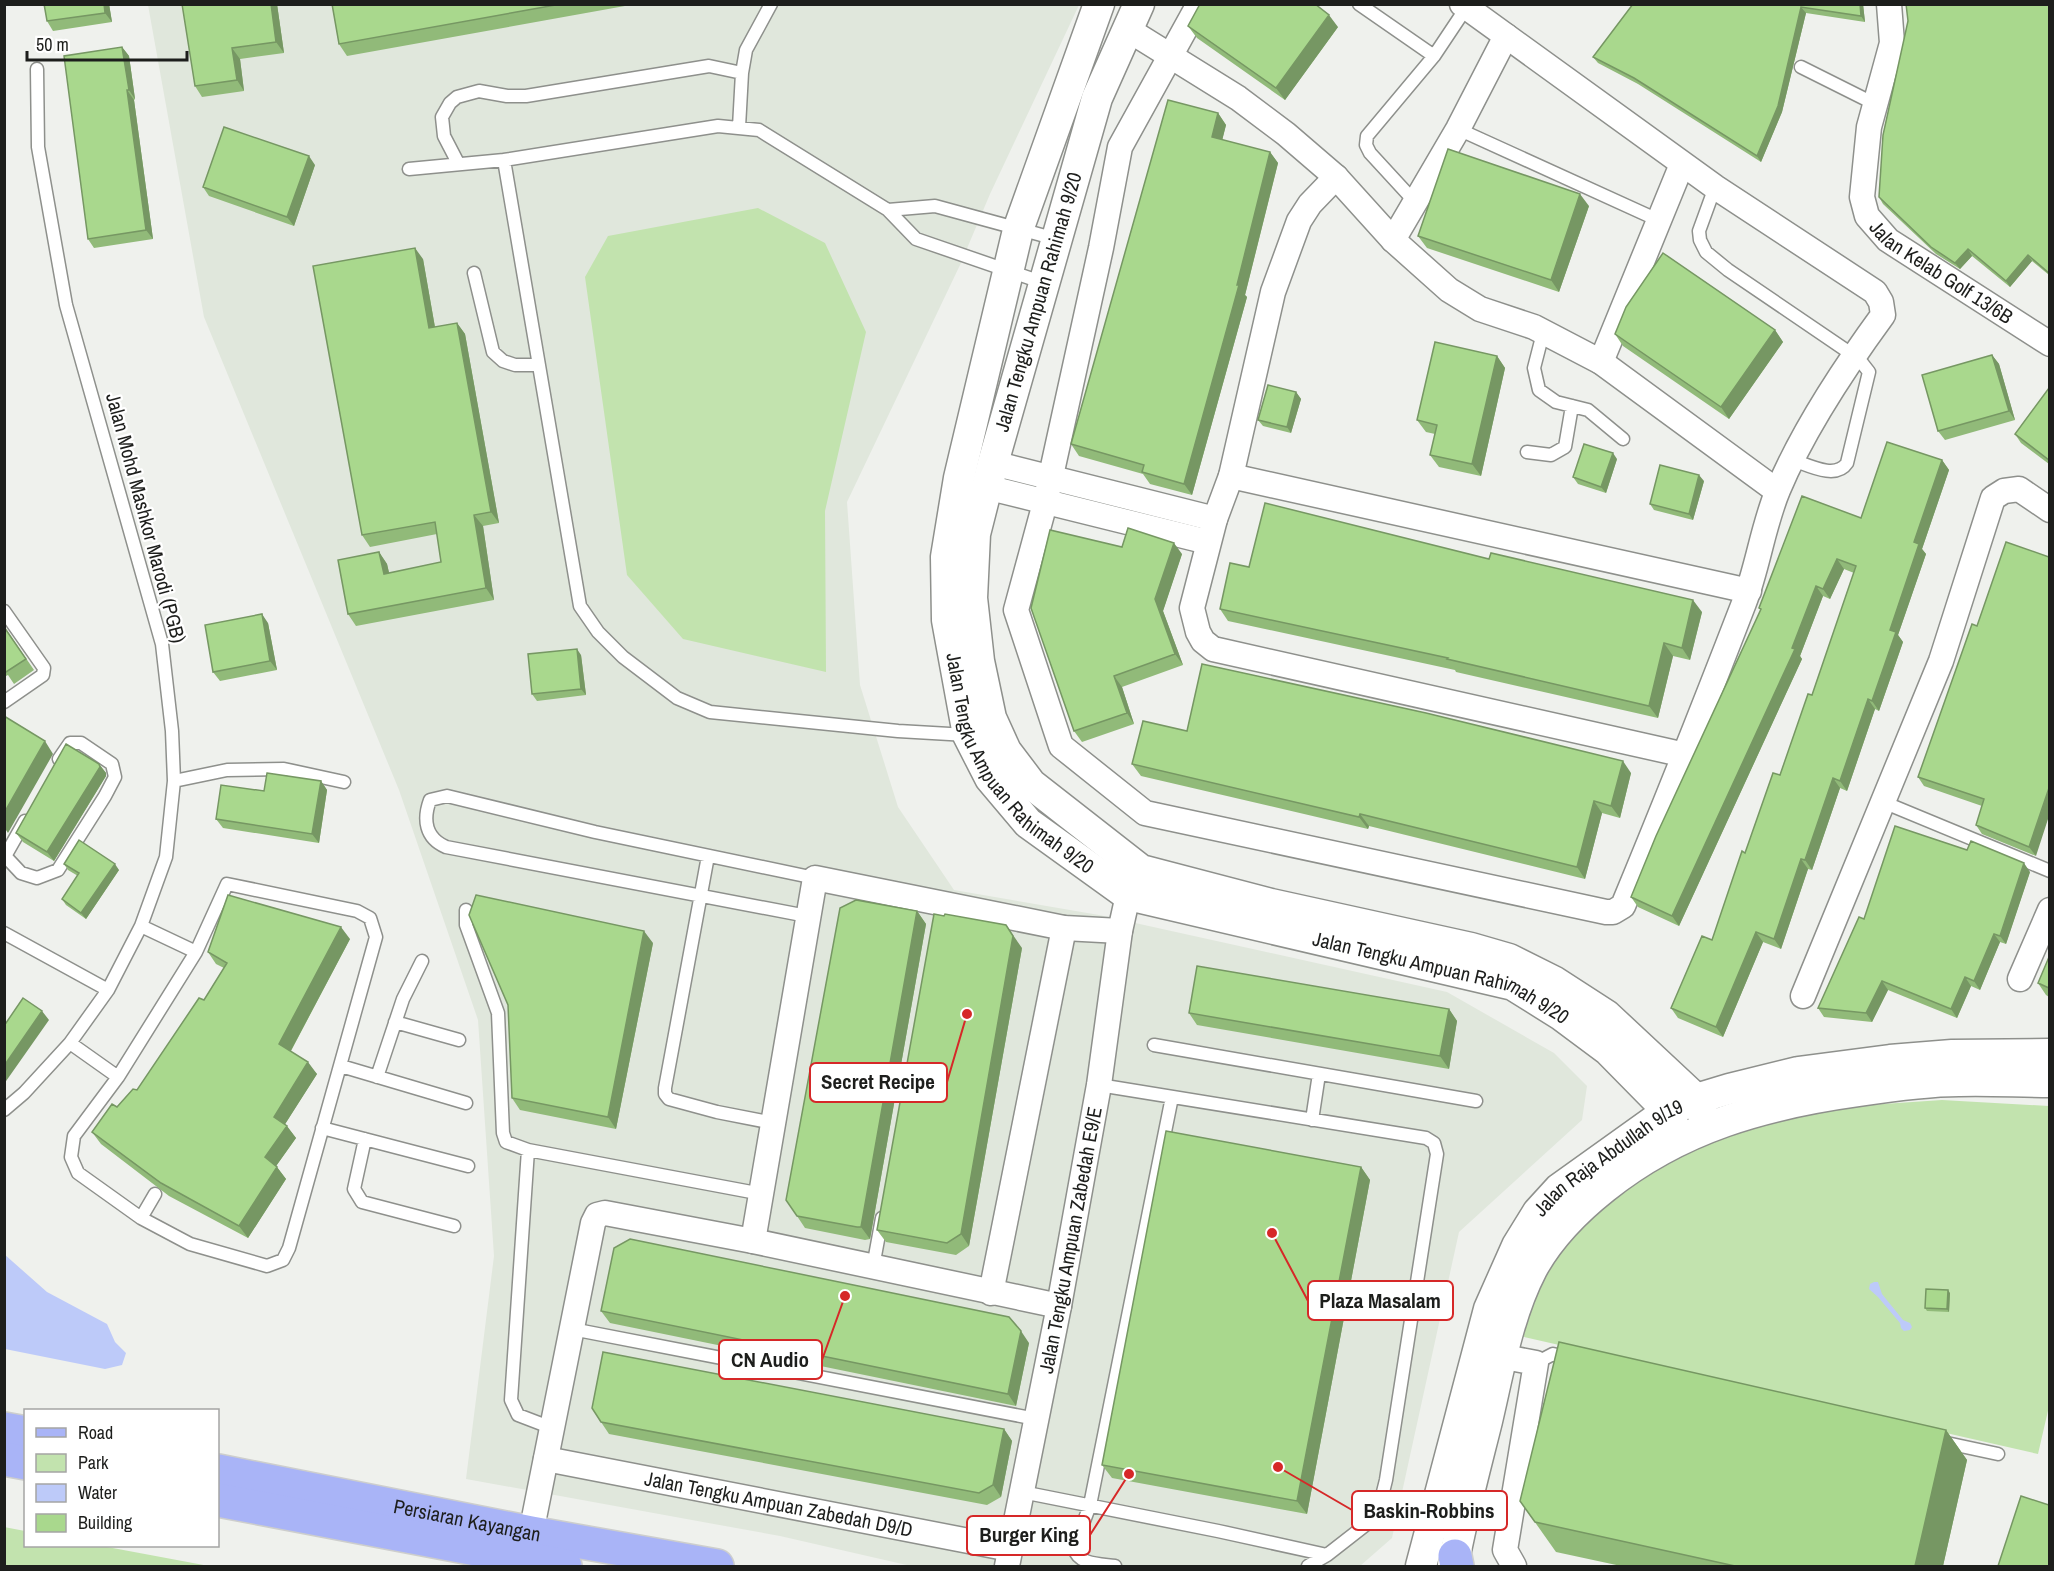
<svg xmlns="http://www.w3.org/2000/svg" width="2054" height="1571" font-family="'Archivo Narrow',sans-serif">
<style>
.built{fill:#e0e7dc}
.green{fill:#c2e3ae}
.water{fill:#bdcaf9}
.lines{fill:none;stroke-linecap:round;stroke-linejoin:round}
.service-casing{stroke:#8e908c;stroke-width:15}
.minor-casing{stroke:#8e908c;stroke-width:27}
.tertiary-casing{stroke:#8e908c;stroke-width:33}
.primary-casing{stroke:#cdcecd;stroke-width:36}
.service{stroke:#fff;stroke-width:12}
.minor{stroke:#fff;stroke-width:24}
.tertiary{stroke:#fff;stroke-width:30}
.primary{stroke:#a9b4f7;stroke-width:33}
.wall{fill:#91ba79}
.shaded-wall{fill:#769763}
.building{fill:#a9d88d;stroke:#769763;stroke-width:1.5}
.labels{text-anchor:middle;stroke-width:4.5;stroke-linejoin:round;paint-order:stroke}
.street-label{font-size:20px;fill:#1d1e1c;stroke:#fff}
.leader{fill:none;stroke:#d62828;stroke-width:2}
.callout-dot{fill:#d62828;stroke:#fff;stroke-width:2}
.callout{fill:#fff;stroke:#d62828;stroke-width:2}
.callout-label{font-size:21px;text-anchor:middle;font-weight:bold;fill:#1d1e1c}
</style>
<rect width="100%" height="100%" fill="#eff1ed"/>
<path class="built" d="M148 5H1079L990 194 960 265 847 502 860 685 898 807 954 890 1099 915 1447 992 1554 1053 1587 1086 1582 1120 1459 1232 1392 1538 1360 1566H911L780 1536 466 1479 494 1256 478 1020 399 790 204 317Z"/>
<path class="green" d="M758 208 825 243 866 332 825 511 826 672 683 639 627 575 585 277 608 236Z
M1942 1100 2049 1106 2050 1402 2038 1454 1520 1336 1534 1294 1553 1260 1592 1209 1690 1144 1839 1107Z
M4 1527 25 1531 26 1546H102L209 1566H5Z"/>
<path class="water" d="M4 1254 47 1292 107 1324 115 1342 126 1353 122 1365 105 1369 5 1349Z
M1874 1282H1878L1882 1294 1903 1320 1910 1323 1912 1327 1910 1330 1904 1331 1901 1328 1900 1323 1878 1297 1869 1289 1870 1284Z"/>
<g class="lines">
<g class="service-casing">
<path id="service" d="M1359 4 1434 56
M1801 67 1875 104
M739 127 742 73 746 50 771 4
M1458 129 1658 220
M504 160 580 606 598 632 623 657 677 698 710 712 898 731 967 735
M458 163 444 136 442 117 450 103 457 97 479 91 507 96H526L709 66 742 73
M409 169 504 160 718 126 759 130 888 210 916 239 1044 283
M1715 187 1699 231 1700 240 1706 252 1728 270 1853 355 1862 363 1869 372 1847 463C1836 480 1808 465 1793 460
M1416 203 1370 153 1366 145 1367 136 1434 56 1466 8
M888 210 935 206 1056 239
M474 273 493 352 503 361 515 365H539
M1543 333 1534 368 1539 390 1556 402 1588 410 1623 439
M1527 452 1551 455 1565 447 1572 406
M4 611 44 668 43 675 4 702
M174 781 227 770 284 769 344 782
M1883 802 2050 871
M708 856 665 1088V1094L669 1099 717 1112 773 1123
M6 857 21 873 37 878 58 870 105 796 115 777 112 764 81 743H70L59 759
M4 858 25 821
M227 884 357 911 370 918 376 937 289 1248 283 1260 267 1266 190 1244 141 1218 78 1173 71 1157 74 1136 118 1077 196 952Z
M466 910V925L498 1013 503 1133 506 1142 528 1150 762 1194
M807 916 446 847C425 838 423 819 430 800L447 796 595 832 815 878
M141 926 196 952
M4 933 108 990
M395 1022 459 1040
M70 1043 118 1077
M1154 1045 1476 1101
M341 1066 466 1103
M377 1077 403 999 422 961
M4 1110 24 1093 70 1043 108 990 141 926 166 857 174 781 172 731 162 644 66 305 38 147 37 69
M1312 1120 1319 1074
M322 1128 468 1166
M365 1139 354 1189 362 1202 454 1226
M528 1150 511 1400 518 1415 552 1428
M141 1218 155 1194
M873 1267 882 1218
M572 1329 1036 1419
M1536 1363 1553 1354 1571 1358
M1942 1442 1998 1454
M1022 1492 1218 1531 1327 1555 1377 1516 1386 1480 1437 1154 1434 1143 1426 1138 1099 1085
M1115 1566C1100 1564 1078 1565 1074 1548L1090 1505 1172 1097
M1308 1566 1327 1555"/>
</g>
<g class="minor-casing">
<g id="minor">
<path d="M1199 4 1120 147 1101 248 1045 503 1016 610 1061 746 1145 813 1606 912H1613L1623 906C1665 805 1705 704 1744 603 1758 566 1763 526 1778 490 1803 430 1845 367 1883 315L1881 302 1875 292 1715 187 1462 4"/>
<path id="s1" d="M1889 4 1892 43 1869 127 1862 197 1867 216 1888 240 2050 344"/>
<path d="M1127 29 1238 98 1286 134 1336 177 1393 240 1449 290 1480 309 1534 327 1601 362 1777 491"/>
<path d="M1336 177 1310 204 1299 221 1273 292 1231 476 1215 519 1192 608 1198 632 1203 641 1213 649 1685 755"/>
<path d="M1393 240 1458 129 1506 36"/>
<path d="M1601 362 1682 164"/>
<path d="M993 463 1215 519"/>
<path d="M1231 476 1749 591"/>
<path d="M986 487 1208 542"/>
<path d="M2020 979 2050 910"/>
<path d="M1803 996 1941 661 1993 498 2004 491 2019 489 2050 510"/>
<path d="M753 1241 815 878 1064 928 1120 931"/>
<path d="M991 1293 1064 928"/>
<path d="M1488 1349 1515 1359 1536 1363 1505 1550 1514 1566"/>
<path id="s2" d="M546 1459 1010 1549"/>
<path d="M531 1533 593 1223 597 1215 605 1213 753 1241 1059 1306"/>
<path id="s3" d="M1007 1566 1059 1306 1099 1085 1120 931 1128 895 1136 880"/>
</g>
</g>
<g class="tertiary-casing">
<g id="tertiary">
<path id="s4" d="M1099 4 1018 230 959 478 946 557 947 620 968 735 990 778 1028 823 1128 895 1513 985 1561 1015 1608 1050 1668 1111 1679 1139"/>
<path d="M1139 4 1097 98 993 463 975 534 972 598 979 661 991 718 1006 751 1031 784 1141 870 1271 904 1471 948 1509 959 1555 982 1606 1015 1696 1099 1708 1126"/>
<path id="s5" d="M1421 1566 1489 1309 1517 1246 1538 1212 1559 1189 1668 1111 1696 1099 1729 1089 1798 1072 1890 1060 1952 1055 2050 1054"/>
<path d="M1453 1566C1462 1517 1475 1469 1487 1421 1499 1370 1508 1315 1532 1269 1550 1236 1575 1211 1604 1188 1680 1127 1765 1104 1859 1091 1892 1086 1926 1081 1959 1081 1989 1080 2019 1082 2050 1082"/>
</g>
</g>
<g class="primary-casing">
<g id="primary">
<path d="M4 1429 26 1433"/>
<path d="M4 1459 26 1463"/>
<path id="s6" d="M218 1471 531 1533 717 1566"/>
<path d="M218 1500 565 1566"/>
<path d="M1455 1556 1457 1566"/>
</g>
</g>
<use href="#service" class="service"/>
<use href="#minor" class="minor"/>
<use href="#tertiary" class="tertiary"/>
<use href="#primary" class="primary"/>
</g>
<path class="wall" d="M44 4H109L112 22 53 31 47 21Z
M277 4 284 53 240 59 244 91 202 97 195 86Z
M332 4H636L347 56 339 44Z
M1633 4H1863L1865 22 1806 13 1782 112 1761 162 1638 84 1598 63 1593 57Z
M2049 4V275L2032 261 2010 287 1972 256 1960 269 1936 254 1883 204 1879 197 1908 21Z
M1188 26 1338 27 1285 100 1197 38Z
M122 47 129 56 135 99 134 100 153 239 94 248 88 239Z
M1218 113 1226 125 1222 140 1270 152 1278 163 1245 295 1247 297 1192 495 1150 484 1143 474 1079 456 1071 444Z
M315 165 294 226 209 196 203 187Z
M1589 206 1559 292 1427 248 1418 236Z
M423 259 435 327 457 323 465 334 499 523 483 526 494 600 356 626 348 614 379 552 387 564 389 573 441 562 437 534 370 547 362 535Z
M1775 330 1783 342 1729 419 1623 346 1615 334Z
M1992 355 1999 364 2015 420 1945 440 1938 431Z
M1497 356 1505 368 1481 476 1439 467 1430 455 1435 434 1426 432 1417 420Z
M2049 388V464L2021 443 2015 434Z
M1296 392 1301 399 1291 433 1263 426 1258 420Z
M1617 459 1606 493 1578 484 1573 477Z
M1942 460 1949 470 1922 549 1926 554 1898 635 1903 642 1879 711 1875 709 1847 791 1840 788 1812 870 1808 869 1781 949 1763 942 1723 1037 1678 1018 1671 1008 1712 940 1745 853 1780 775 1812 695 1854 573 1844 569 1830 599 1823 596 1800 656 1802 659 1679 926 1638 907 1631 897 1761 611 1759 608 1861 518Z
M1704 481 1693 520 1654 510 1650 504Z
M1122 547 1182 554 1163 611 1183 665 1122 687 1134 724 1082 742 1074 731Z
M1249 567 1702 612 1690 660 1673 656 1658 718 1456 672 1455 670 1228 621 1220 609Z
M268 623 277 670 220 681 213 672Z
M1972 624 2036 856 1982 834 1976 825 1982 806 1924 786 1918 777Z
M4 626 34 670 14 684 8 675 4 677Z
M581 655 586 695 537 701 532 694Z
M1187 731 1631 773 1620 818 1602 813 1585 879 1369 826 1368 829 1141 776 1132 764Z
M99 764 106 773V776L54 861 23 842 16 833Z
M321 781 327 790 319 843 223 828 216 819 264 791Z
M64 864 119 870 86 919 66 905 62 899 78 876 68 870Z
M2030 872 2006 944 2000 942 1980 990 1971 986 1957 1018 1888 990 1872 1022 1824 1017 1818 1008 1864 919Z
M917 911 926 924 870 1239 865 1240 805 1228 797 1216Z
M350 939 291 1051 317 1074 285 1124 296 1138 276 1166 286 1179 248 1238 169 1196 101 1144 92 1132 117 1107 137 1090 204 1000 224 968 216 964 208 952Z
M653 943 616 1129 520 1110 512 1098Z
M1022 948 969 1246 956 1255 886 1242 877 1230Z
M2049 957V997L2046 995 2038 983Z
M1449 1009 1457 1021 1449 1069 1197 1025 1189 1013Z
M1361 1167 1370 1180 1307 1514 1112 1478 1102 1465Z
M1950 1293 1949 1312 1927 1311 1925 1308Z
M601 1311 1029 1343 1016 1406 610 1323Z
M601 1422 1004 1429 1012 1441 1001 1497 987 1505 609 1434Z
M1946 1430 1967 1460 1943 1566H1621L1556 1552 1520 1501Z"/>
<path class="shaded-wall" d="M104 4H109L112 22 105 13Z
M271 4H277L284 53 276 42Z
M1860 4H1863L1865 22 1861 16Z
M1801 7 1806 13 1782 112 1761 162 1757 156Z
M1329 15 1338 27 1285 100 1276 88Z
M122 47 129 56 135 99 129 90Z
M232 48 240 59 244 91 237 80Z
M127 90 134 100 153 239 146 230Z
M1218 113 1226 125 1220 149 1212 137Z
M1270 152 1278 163 1245 295 1247 297 1192 495 1184 484 1237 285Z
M309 156 315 165 294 226 287 217Z
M1580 194 1589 206 1559 292 1551 280Z
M415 248 423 259 437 339 429 328Z
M1968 249 1972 256 1960 269 1955 263Z
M2028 255 2032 261 2010 287 2006 281Z
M457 323 465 334 499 523 491 512Z
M1775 330 1783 342 1729 419 1721 407Z
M1992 355 1999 364 2015 420 2009 411Z
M1497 356 1505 368 1481 476 1472 464Z
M1296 392 1301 399 1291 433 1287 427Z
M1613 453 1617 459 1606 493 1601 487Z
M1942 460 1949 470 1922 549 1926 554 1898 635 1903 642 1879 711 1872 701 1890 630 1914 542Z
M1699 475 1704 481 1693 520 1689 514Z
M474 515 483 526 494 600 486 588Z
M1174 543 1182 554 1163 611 1183 665 1175 654 1155 599Z
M379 552 387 564 392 585 384 574Z
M1837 559 1844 569 1830 599 1823 589Z
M1816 586 1823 596 1800 656 1802 659 1679 926 1672 916 1792 648Z
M1693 600 1702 612 1690 660 1682 648Z
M262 614 268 623 277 670 270 661Z
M1664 643 1673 656 1658 718 1649 706Z
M577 649 581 655 586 695 581 689Z
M1114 676 1122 687 1134 724 1127 713Z
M1868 699 1875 709 1847 791 1840 781Z
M45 741 53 754 8 833 4 827V813Z
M1623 761 1631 773 1620 818 1611 806Z
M99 764 106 773V776L54 861 47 852Z
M1833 778 1840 788 1812 870 1805 860Z
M321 781 327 790 319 843 312 834Z
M2049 788V816L2036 856 2029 847Z
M1594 801 1602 813 1585 879 1577 867Z
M1360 814 1369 826 1368 829 1359 817Z
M1801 859 1808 869 1781 949 1774 939Z
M2024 863 2030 872 2006 944 2000 936Z
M115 864 119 870 86 919 81 913Z
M917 911 926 924 870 1239 861 1227Z
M1006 925 1022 948 969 1246 961 1234Z
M341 927 350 939 288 1056 279 1044Z
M644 931 653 943 616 1129 608 1117Z
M1756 932 1763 942 1723 1037 1716 1027Z
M1994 934 2000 942 1980 990 1974 981Z
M1965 977 1971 986 1957 1018 1951 1009Z
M1882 981 1888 990 1872 1022 1866 1013Z
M1449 1009 1457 1021 1449 1069 1440 1056Z
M42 1011 49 1020 4 1084V1066Z
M308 1062 317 1074 282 1129 274 1117Z
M287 1126 296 1138 274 1169 265 1157Z
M277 1167 286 1179 248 1238 239 1226Z
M1361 1167 1370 1180 1307 1514 1297 1501Z
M1948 1290 1950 1293 1949 1312 1947 1309Z
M1021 1331 1029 1343 1016 1406 1008 1394Z
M1004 1429 1012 1441 1001 1497 993 1485Z
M1946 1430 1967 1460 1943 1566H1915Z"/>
<path class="building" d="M44 4H104L105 13 47 21Z
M182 4H271L276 42 232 48 237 80 195 86Z
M332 4H561L339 44Z
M1200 4H1315L1329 15 1276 88 1188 26Z
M1633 4H1860L1861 16 1801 7 1778 106 1757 156 1634 78 1593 57Z
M1906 4H2049V273L2028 255 2006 281 1968 249 1955 263 1931 247 1879 197 1883 135 1908 21Z
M122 47 129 90H127L146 230 88 239 64 56Z
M1168 100 1218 113 1212 137 1270 152 1237 285H1239L1184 484 1142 472 1144 465 1071 444Z
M224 127 309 156 287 217 203 187Z
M1448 149 1580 194 1551 280 1418 236Z
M415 248 429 328 457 323 491 512 474 515 486 588 348 614 338 560 379 552 384 574 441 562 435 522 362 535 313 266Z
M1663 253 1775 330 1721 407 1615 334 1626 307Z
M1435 342 1497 356 1472 464 1430 455 1437 425 1417 420Z
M1992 355 2009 411 1938 431 1922 375Z
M1268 385 1296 392 1287 427 1258 420Z
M2049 388V460L2015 434Z
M1887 442 1942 460 1914 542 1919 544 1890 630 1896 632 1872 701 1868 699 1840 781 1833 778 1805 860 1801 859 1774 939 1756 932 1716 1027 1671 1008 1702 936 1712 940 1742 851 1745 853 1773 773 1780 775 1808 694 1812 695 1856 566 1837 559 1823 589 1816 586 1792 648 1795 649 1672 916 1631 897 1656 836 1761 609 1759 608 1802 496 1861 518Z
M1584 444 1613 453 1601 487 1573 477Z
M1660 465 1699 475 1689 514 1650 504Z
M1265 503 1489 559 1491 553 1693 600 1682 648 1664 643 1649 706 1447 659 1448 658 1220 609 1230 563 1249 567Z
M1128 528 1174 543 1155 599 1175 654 1114 676 1127 713 1074 731 1031 608 1050 530 1122 547Z
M2006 542 2049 557V788L2029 847 1976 825 1984 799 1918 777 1972 624 1977 626Z
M262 614 270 661 213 672 205 625Z
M4 627 26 659 6 672 4 670Z
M577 649 581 689 532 694 528 654Z
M1202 664 1426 713 1623 761 1611 806 1594 801 1577 867 1360 814 1359 817 1132 764 1143 721 1187 731Z
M4 716 45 741 4 813Z
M66 744 99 764 100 767 47 852 16 833Z
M267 773 321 781 312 834 216 819 221 785 264 791Z
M1895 826 1967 850 1971 841 2024 863 2000 936 1994 934 1974 981 1965 977 1951 1009 1882 981 1866 1013 1818 1008 1859 917 1864 919Z
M79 840 115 864 81 913 62 899 79 873 64 864Z
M228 895 341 927 279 1044 308 1062 274 1117 287 1126 265 1157 277 1167 239 1226 161 1183 92 1132 112 1104 117 1107 133 1089 137 1090 199 998 204 1000 227 963 208 952Z
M476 895 644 931 608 1117 512 1098 508 1005 469 915Z
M856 900 917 911 861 1227H857L797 1216 786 1200 840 908Z
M934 914 944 916 945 914 1006 925 1013 936 961 1234 947 1243 877 1230Z
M2049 957V988L2038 983Z
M1197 966 1449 1009 1440 1056 1189 1013Z
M23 998 42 1011 4 1066V1022L6 1023Z
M1166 1131 1361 1167 1297 1501 1102 1465Z
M630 1239 1009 1317 1021 1331 1008 1394 601 1311 614 1248Z
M1926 1289 1948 1290 1947 1309 1925 1308Z
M1559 1342 1946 1430 1915 1566H1735L1535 1522 1520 1501Z
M603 1352 1004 1429 993 1485 979 1493 601 1422 592 1408Z
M2021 1496 2049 1505V1566H1998Z"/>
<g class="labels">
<g class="street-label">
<text dy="7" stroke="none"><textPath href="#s1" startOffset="310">Jalan Kelab Golf 13/6B</textPath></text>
<text transform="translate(1038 302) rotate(-74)" y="7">Jalan Tengku Ampuan Rahimah 9/20</text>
<text transform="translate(146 518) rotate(75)" y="7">Jalan Mohd Mashkor Marodi (PGB)</text>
<text dy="7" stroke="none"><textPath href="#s4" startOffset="806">Jalan Tengku Ampuan Rahimah 9/20</textPath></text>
<text dy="7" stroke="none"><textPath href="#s4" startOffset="1310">Jalan Tengku Ampuan Rahimah 9/20</textPath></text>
<text dy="7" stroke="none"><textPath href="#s5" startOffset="464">Jalan Raja Abdullah 9/19</textPath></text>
<text dy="7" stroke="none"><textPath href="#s3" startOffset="332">Jalan Tengku Ampuan Zabedah E9/E</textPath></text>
<text dy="7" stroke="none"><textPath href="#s2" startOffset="237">Jalan Tengku Ampuan Zabedah D9/D</textPath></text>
<text dy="7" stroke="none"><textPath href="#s6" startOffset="254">Persiaran Kayangan</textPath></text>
</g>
</g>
<path class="leader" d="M967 1014L947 1082M1272 1233L1308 1301M845 1296L822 1360M1278 1467L1352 1510M1129 1474L1090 1535"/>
<g class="callout-dot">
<circle cx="967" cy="1014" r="6"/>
<circle cx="1272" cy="1233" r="6"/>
<circle cx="845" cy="1296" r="6"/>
<circle cx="1278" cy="1467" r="6"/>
<circle cx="1129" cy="1474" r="6"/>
</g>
<g class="callout">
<rect x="810" y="1063" width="137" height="39" rx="6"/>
<rect x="1308" y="1281" width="145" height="39" rx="6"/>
<rect x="719" y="1340" width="103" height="39" rx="6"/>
<rect x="1352" y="1491" width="155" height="39" rx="6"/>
<rect x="967" y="1516" width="123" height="39" rx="6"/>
</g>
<g class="callout-label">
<text x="878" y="1089">Secret Recipe</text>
<text x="1380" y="1308">Plaza Masalam</text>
<text x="770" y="1367">CN Audio</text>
<text x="1429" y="1518">Baskin-Robbins</text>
<text x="1029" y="1542">Burger King</text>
</g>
<rect width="2054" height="1571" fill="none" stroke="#1d1e1c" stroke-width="12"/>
<rect x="24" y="1409" width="195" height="138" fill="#ffffff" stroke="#a5a5a4" stroke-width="1.5"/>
<rect x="36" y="1428" width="30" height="9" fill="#a9b4f7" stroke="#a5a5a4" stroke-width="1.5"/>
<text x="78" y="1439" font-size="18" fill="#1d1e1c">Road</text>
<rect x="36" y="1454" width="30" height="18" fill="#c2e3ae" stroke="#a5a5a4" stroke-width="1.5"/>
<text x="78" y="1469" font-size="18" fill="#1d1e1c">Park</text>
<rect x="36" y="1484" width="30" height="18" fill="#bdcaf9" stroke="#a5a5a4" stroke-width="1.5"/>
<text x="78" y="1499" font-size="18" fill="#1d1e1c">Water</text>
<rect x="36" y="1514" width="30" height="18" fill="#a9d88d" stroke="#a5a5a4" stroke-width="1.5"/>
<text x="78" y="1529" font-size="18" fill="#1d1e1c">Building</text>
<path d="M27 51v9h160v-9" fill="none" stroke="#1d1e1c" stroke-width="3"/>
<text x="36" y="51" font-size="18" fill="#1d1e1c" stroke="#ffffff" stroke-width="4.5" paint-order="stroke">50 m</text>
</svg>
